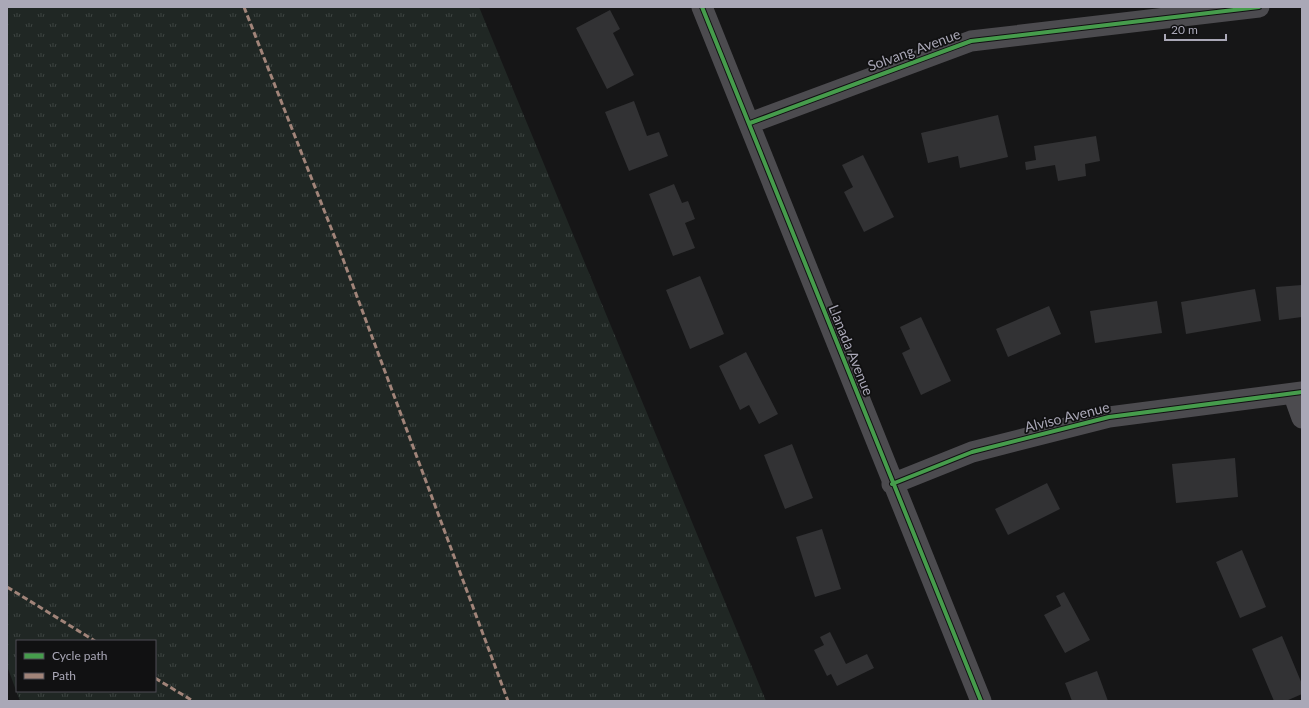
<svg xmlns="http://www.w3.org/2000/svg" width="1309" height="708" font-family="Lato,sans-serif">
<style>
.grass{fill:url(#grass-tufts);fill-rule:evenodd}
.building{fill:#323234}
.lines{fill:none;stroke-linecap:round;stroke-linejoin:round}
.street{stroke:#4c4b4f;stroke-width:21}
.quiet{stroke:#a18479;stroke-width:3;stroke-dasharray:6 3;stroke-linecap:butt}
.cycleway-casing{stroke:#111112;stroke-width:6}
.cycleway{stroke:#469c4c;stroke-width:4}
.labels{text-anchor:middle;stroke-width:3.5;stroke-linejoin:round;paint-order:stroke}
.street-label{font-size:14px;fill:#aaa8b7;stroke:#111112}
</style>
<defs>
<pattern id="grass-tufts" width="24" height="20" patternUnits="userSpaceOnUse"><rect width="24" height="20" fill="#202724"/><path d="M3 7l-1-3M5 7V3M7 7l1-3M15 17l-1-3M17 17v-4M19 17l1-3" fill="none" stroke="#3e4442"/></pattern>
</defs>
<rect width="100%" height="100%" fill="#161617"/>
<path class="grass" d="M7 7H479L766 701H20L7 666ZM17 641H155V691H17Z"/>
<path class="building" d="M610 10 620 29 613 33 634 75 607 89 576 28Z
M634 101 647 136 659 132 668 156 629 171 605 112Z
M998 115 1008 157 960 168 958 156 928 163 921 133Z
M1096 136 1100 161 1085 164 1086 176 1058 181 1055 165 1026 170 1025 162 1036 160 1034 146Z
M863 155 894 217 864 232 844 192 853 187 842 165Z
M674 184 682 203 688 201 695 219 685 223 695 248 673 256 649 194Z
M700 276 724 334 690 349 666 290Z
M1302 285V317L1279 320 1276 287Z
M1255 289 1261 321 1186 334 1181 302Z
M1157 301 1162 333 1095 343 1090 311Z
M1049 306 1061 334 1008 357 996 329Z
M921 317 951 381 921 395 902 353 910 349 900 327Z
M746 352 778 414 759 424 749 405 740 410 719 366Z
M792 444 813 498 785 509 764 455Z
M1235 458 1238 497 1176 503 1172 464Z
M1047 483 1060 509 1008 535 995 509Z
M822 529 841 589 815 597 796 537Z
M1242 550 1266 607 1240 618 1216 562Z
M1064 592 1090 640 1065 653 1044 615 1061 606 1056 596Z
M830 632 846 664 867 654 874 668 837 686 831 674 827 676 814 650 824 645 820 637Z
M1282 636 1302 684V694L1286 701H1274L1252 649Z
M1097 671 1108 701H1072L1065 683Z"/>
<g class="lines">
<path class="street" d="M702 7 981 701
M750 123 971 41 1259 7
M1293 393 1302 418
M892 484 972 452 1109 417 1302 392"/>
<path class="quiet" d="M244 7 337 243 508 701
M7 587 95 641
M155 678 193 701"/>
<g class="cycleway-casing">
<path id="cycleway" d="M702 7 981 701
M750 123 971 41 1259 7
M892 484 972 452 1109 417 1302 392"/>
</g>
<use href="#cycleway" class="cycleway"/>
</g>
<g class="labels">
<g class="street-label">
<text transform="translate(914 50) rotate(-20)" y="5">Solvang Avenue</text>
<text transform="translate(851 350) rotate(68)" y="5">Llanada Avenue</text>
<text transform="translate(1067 417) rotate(-14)" y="5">Alviso Avenue</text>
</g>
</g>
<rect width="1309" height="708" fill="none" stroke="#aaa8b7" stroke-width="16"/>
<rect x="16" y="640" width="140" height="52" fill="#111112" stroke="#4e4d54"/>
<rect x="24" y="653" width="20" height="6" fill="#469c4c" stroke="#4e4d54"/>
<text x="52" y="660" font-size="12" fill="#aaa8b7">Cycle path</text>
<rect x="24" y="673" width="20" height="6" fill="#a18479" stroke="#4e4d54"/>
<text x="52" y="680" font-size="12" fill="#aaa8b7">Path</text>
<path d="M1165 34v6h61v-6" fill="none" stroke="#aaa8b7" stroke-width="2"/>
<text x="1171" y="34" font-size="12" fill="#aaa8b7" stroke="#111112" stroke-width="3" paint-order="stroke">20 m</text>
</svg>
